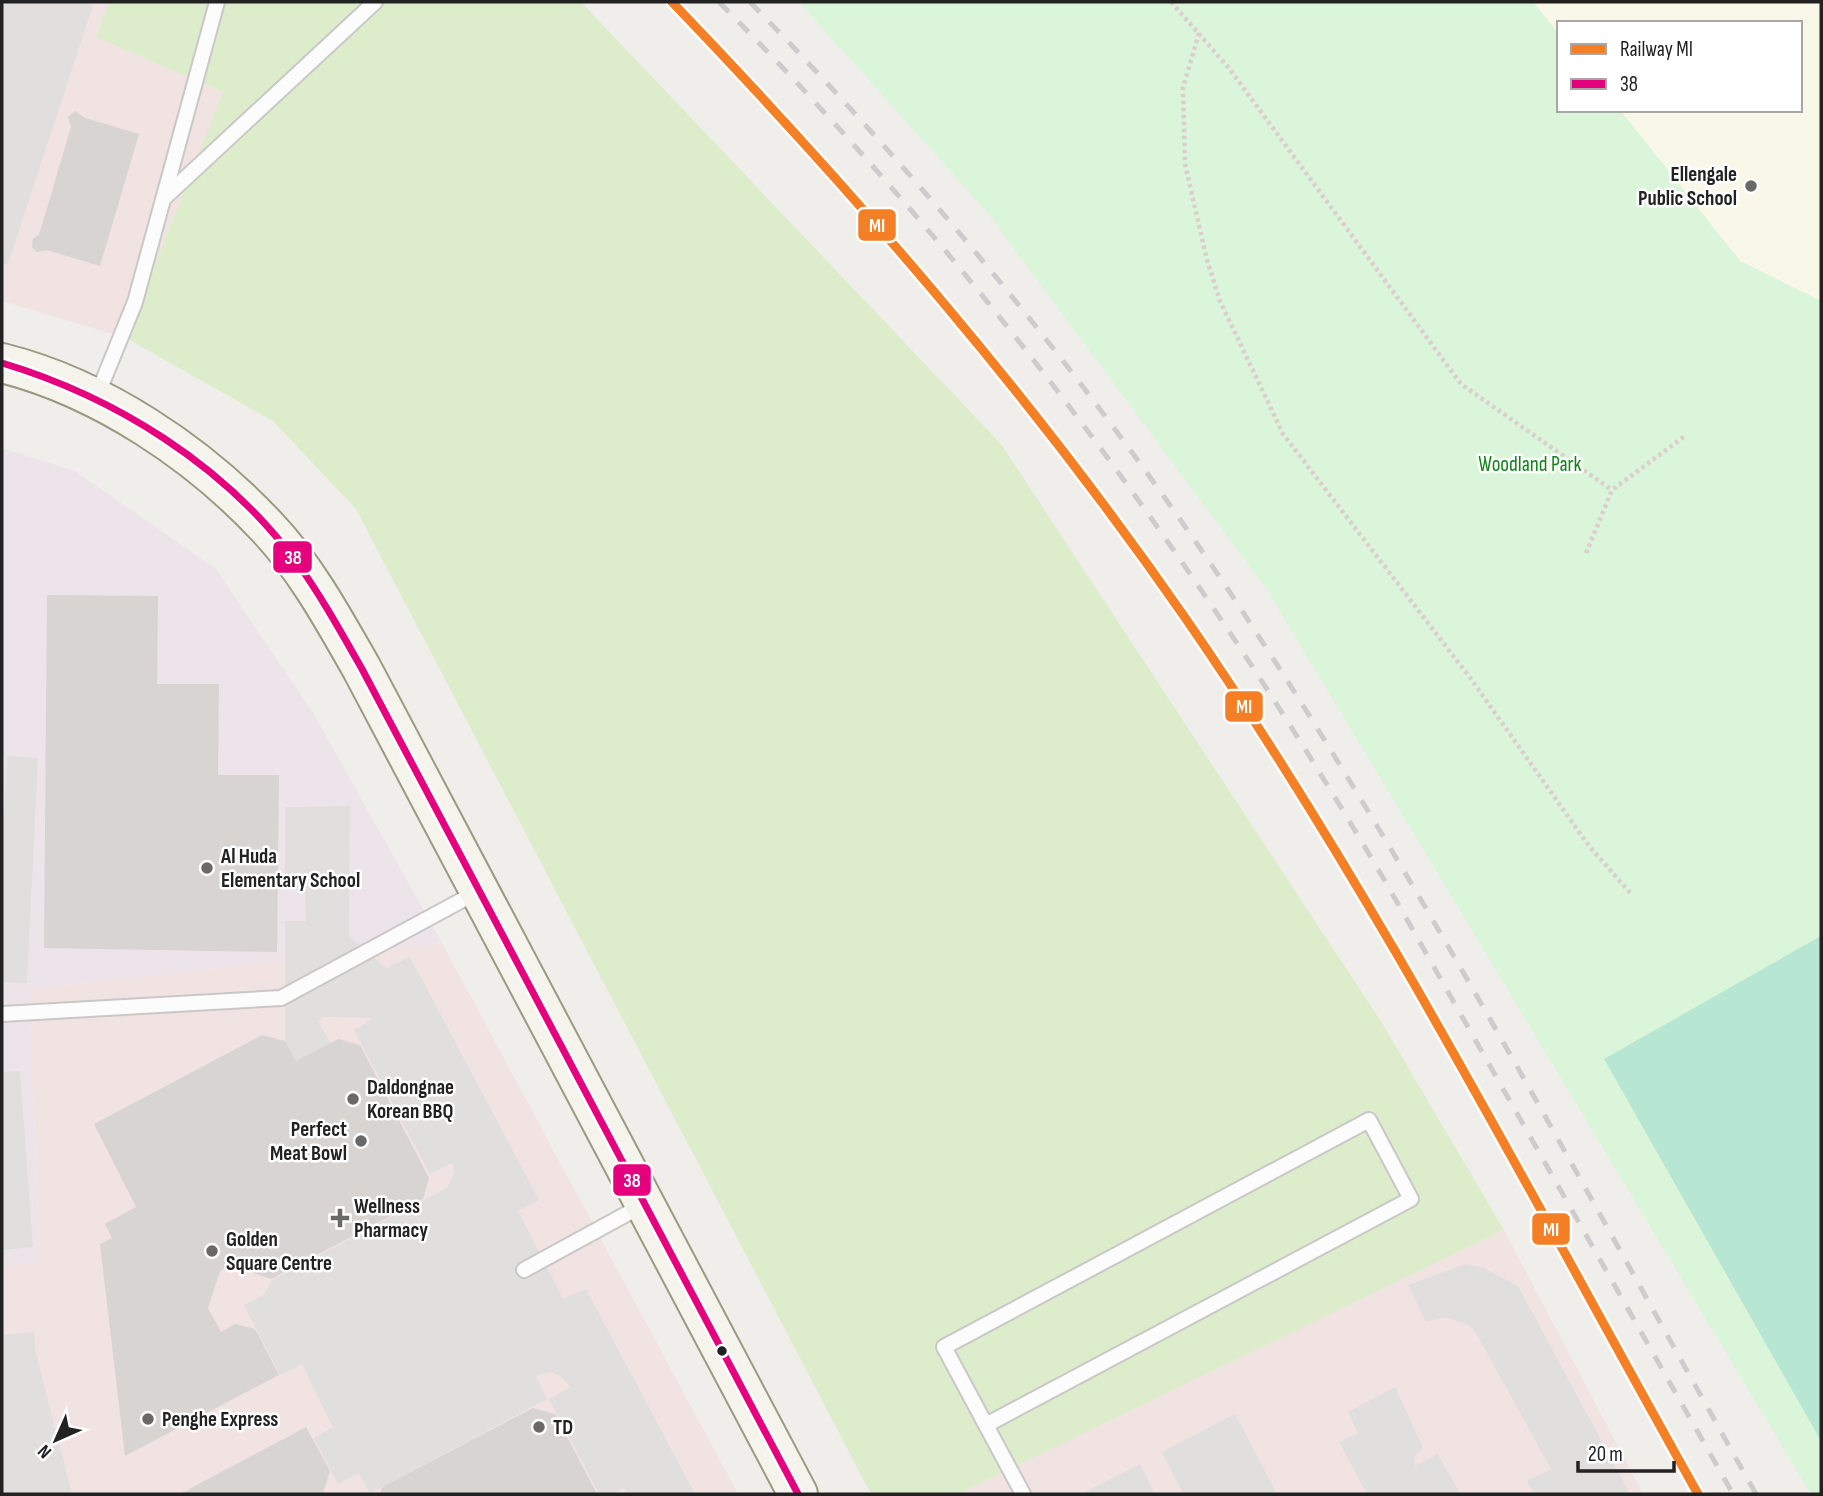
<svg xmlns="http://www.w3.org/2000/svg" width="1823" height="1496" font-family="'Sofia Sans Condensed',sans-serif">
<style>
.commercial{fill:#f1e3e1}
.industrial{fill:#ede4e9}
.education{fill:#f8f7e8}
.grass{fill:#ddeccb}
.park{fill:#daf5da}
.pitch{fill:#b7e6d2}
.parking{fill:#e0dfde}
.building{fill:#d7d4d2}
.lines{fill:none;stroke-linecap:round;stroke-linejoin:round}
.lane-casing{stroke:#c9c8c7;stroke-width:18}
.secondary-casing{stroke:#999a82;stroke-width:42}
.path{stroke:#dccecd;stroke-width:4.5;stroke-dasharray:3.5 3.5;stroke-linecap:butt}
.lane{stroke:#fdfcfc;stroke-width:14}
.secondary{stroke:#f4f4ed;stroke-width:38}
.rail{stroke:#ccc;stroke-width:5;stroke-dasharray:14 14;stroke-linecap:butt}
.bus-1-casing{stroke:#fff;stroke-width:12}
.bus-1{stroke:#e5007d;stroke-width:7}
.rail-1-casing{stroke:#fff;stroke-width:14}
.rail-1{stroke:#f57f25;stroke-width:9}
.poi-dot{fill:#6a6968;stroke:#fff;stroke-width:2.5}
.bus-dot{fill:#222;stroke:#fff;stroke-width:2.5}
.labels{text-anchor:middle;stroke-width:5;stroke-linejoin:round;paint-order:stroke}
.poi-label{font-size:21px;font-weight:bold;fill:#222;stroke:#fff;text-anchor:start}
.park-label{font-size:21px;fill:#0c8416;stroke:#fff}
.line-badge{stroke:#fff;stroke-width:2.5}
.badge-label{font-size:19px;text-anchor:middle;font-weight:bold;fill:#fff}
</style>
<rect width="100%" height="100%" fill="#f0eeeb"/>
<path class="commercial" d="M2 2H109L96 37 223 92 126 338 2 301Z
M442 943 738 1494H2V1266L40 1262 29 989Z
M1504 1230 1643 1494H958Z"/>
<path class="industrial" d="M2 448 75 471 216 569 315 716 442 943 29 989 40 1263 2 1266Z"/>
<path class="education" d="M1533 2H1821V301L1740 261 1620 110H1800V23H1559V34Z"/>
<path class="grass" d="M109 2H581L1001 444 1382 1023 1504 1230 958 1494H871L356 509 273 421 126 338 223 92 96 37Z"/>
<path class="park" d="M799 2H1533L1559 34V110H1620L1740 261 1821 301V1494H1811L1269 593 986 211Z"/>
<path class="pitch" d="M1821 936V1441L1604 1059Z"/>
<path class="parking" d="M2 2H94L8 264 2 263Z
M7 756 38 758 27 983 2 982V868Z
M350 806 349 936 386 968 410 957 539 1200 518 1211 563 1299 586 1289 695 1494H628L624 1488 613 1494H599L549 1399 571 1387 560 1376 551 1372 536 1376 547 1399 370 1493 359 1473 338 1484 314 1438 333 1427 302 1364 280 1375 244 1305 265 1294 272 1280 447 1188 455 1172 452 1163 430 1174 354 1030 374 1018 324 1017 318 1021 330 1043 296 1061 285 1041V921H306L305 890H285V807Z
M20 1071 33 1247 2 1250V1072Z
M1466 1264 1484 1268 1518 1286 1630 1494H1534L1527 1481 1551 1469 1476 1333 1468 1325 1445 1317 1426 1322 1408 1285Z
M34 1332 36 1354 72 1494H2V1335Z
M1395 1387 1423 1448 1414 1457 1415 1466 1438 1454 1460 1494H1367L1339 1442 1358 1433 1348 1412Z
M1235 1414 1277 1494H1183L1162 1452Z
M1140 1464 1155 1494H1081Z"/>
<path class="building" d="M75 111 85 118 139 134 100 266 47 250 37 252 32 247 33 238 39 235 71 127 68 117Z
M47 595 158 596 157 684H219L218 775H279L277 952 44 948Z
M262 1035 285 1041 296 1061 338 1039 360 1045 429 1178 423 1199 271 1279 251 1272 244 1259 220 1271 208 1308 221 1332 235 1324 255 1329 279 1375 125 1456 100 1244 112 1238 105 1224 136 1207 94 1124Z
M533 1408 555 1414 597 1494H380L382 1487Z
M306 1427 330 1471 323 1493 180 1494Z"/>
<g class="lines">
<g class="lane-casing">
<path id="lane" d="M163 199 375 2
M96 398 135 302 217 2
M2 1014 281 998 477 892
M524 1270 643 1205
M986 1425 1411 1199 1369 1120 944 1347 1023 1494"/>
</g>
<g class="secondary-casing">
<path id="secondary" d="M2 363C101 388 198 453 267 527 306 568 334 620 362 669L798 1494"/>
</g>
<path class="path" d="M1171 2 1228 67 1461 384 1612 490
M1199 33 1183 88 1185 164 1207 260 1220 301 1283 434 1471 679 1589 846 1632 895
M1586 553 1612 490 1685 436"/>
<use href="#lane" class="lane"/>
<use href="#secondary" class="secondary"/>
<path class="rail" d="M719 2C982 267 1201 566 1389 888L1733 1494
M750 2C929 186 1093 386 1235 600 1425 888 1587 1194 1756 1494"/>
<g class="bus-1-casing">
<path id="bus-1" d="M2 363C115 397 223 464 295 560 320 594 341 632 362 669L798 1494"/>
</g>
<use href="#bus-1" class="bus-1"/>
<g class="rail-1-casing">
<path id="rail-1" d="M672 2C858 196 1033 398 1186 619 1378 897 1533 1200 1698 1494"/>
</g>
<use href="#rail-1" class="rail-1"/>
</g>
<g class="poi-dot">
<circle cx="1751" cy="186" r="7"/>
<circle cx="207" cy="868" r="7"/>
<circle cx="353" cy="1099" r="7"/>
<circle cx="361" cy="1141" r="7"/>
<path d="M336.5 1207.5h7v7h7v7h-7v7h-7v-7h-7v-7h7z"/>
<circle cx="212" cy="1251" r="7"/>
<circle cx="148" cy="1419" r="7"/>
<circle cx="539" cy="1427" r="7"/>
</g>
<circle class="bus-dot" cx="722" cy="1351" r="6"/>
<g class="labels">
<g class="poi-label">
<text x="1737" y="181" text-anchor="end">Ellengale<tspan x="1737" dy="24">Public School</tspan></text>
<text x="221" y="863">Al Huda<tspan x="221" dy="24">Elementary School</tspan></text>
<text x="367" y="1094">Daldongnae<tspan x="367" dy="24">Korean BBQ</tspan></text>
<text x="347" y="1136" text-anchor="end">Perfect<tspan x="347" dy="24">Meat Bowl</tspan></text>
<text x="354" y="1213">Wellness<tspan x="354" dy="24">Pharmacy</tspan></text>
<text x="226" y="1246">Golden<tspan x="226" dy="24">Square Centre</tspan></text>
<text x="162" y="1426">Penghe Express</text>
<text x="553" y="1434">TD</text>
</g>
<g class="park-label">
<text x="1530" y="471">Woodland Park</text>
</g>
</g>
<g class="line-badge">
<rect x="857" y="208" width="40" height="34" rx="7" fill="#f57f25"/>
<rect x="272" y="540" width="41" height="34" rx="7" fill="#e5007d"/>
<rect x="1224" y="690" width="40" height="33" rx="7" fill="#f57f25"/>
<rect x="612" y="1163" width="40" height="34" rx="7" fill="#e5007d"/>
<rect x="1531" y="1212" width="40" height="34" rx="7" fill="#f57f25"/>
</g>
<g class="badge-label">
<text x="877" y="232">MI</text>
<text x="293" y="564">38</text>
<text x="1244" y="713">MI</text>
<text x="632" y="1187">38</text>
<text x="1551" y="1236">MI</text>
</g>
<rect width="1823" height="1496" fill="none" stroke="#222222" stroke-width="7"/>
<rect x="1557" y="21" width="245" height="91" fill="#ffffff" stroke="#a7a7a7" stroke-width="2"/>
<rect x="1571" y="44" width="35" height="10" fill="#f57f25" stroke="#a7a7a7" stroke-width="2"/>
<text x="1620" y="56" font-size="21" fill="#222222">Railway MI</text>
<rect x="1571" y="79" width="35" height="10" fill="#e5007d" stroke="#a7a7a7" stroke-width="2"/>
<text x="1620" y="91" font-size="21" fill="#222222">38</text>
<g transform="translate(56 1440) rotate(225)" stroke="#ffffff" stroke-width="5" paint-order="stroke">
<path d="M0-5L12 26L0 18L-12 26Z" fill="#222222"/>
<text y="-10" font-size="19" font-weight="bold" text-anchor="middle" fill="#222222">N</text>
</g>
<path d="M1578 1461v10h96v-10" fill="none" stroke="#222222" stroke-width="3.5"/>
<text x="1588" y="1461" font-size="21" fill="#222222" stroke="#ffffff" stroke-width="5" paint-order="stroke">20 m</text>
</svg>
